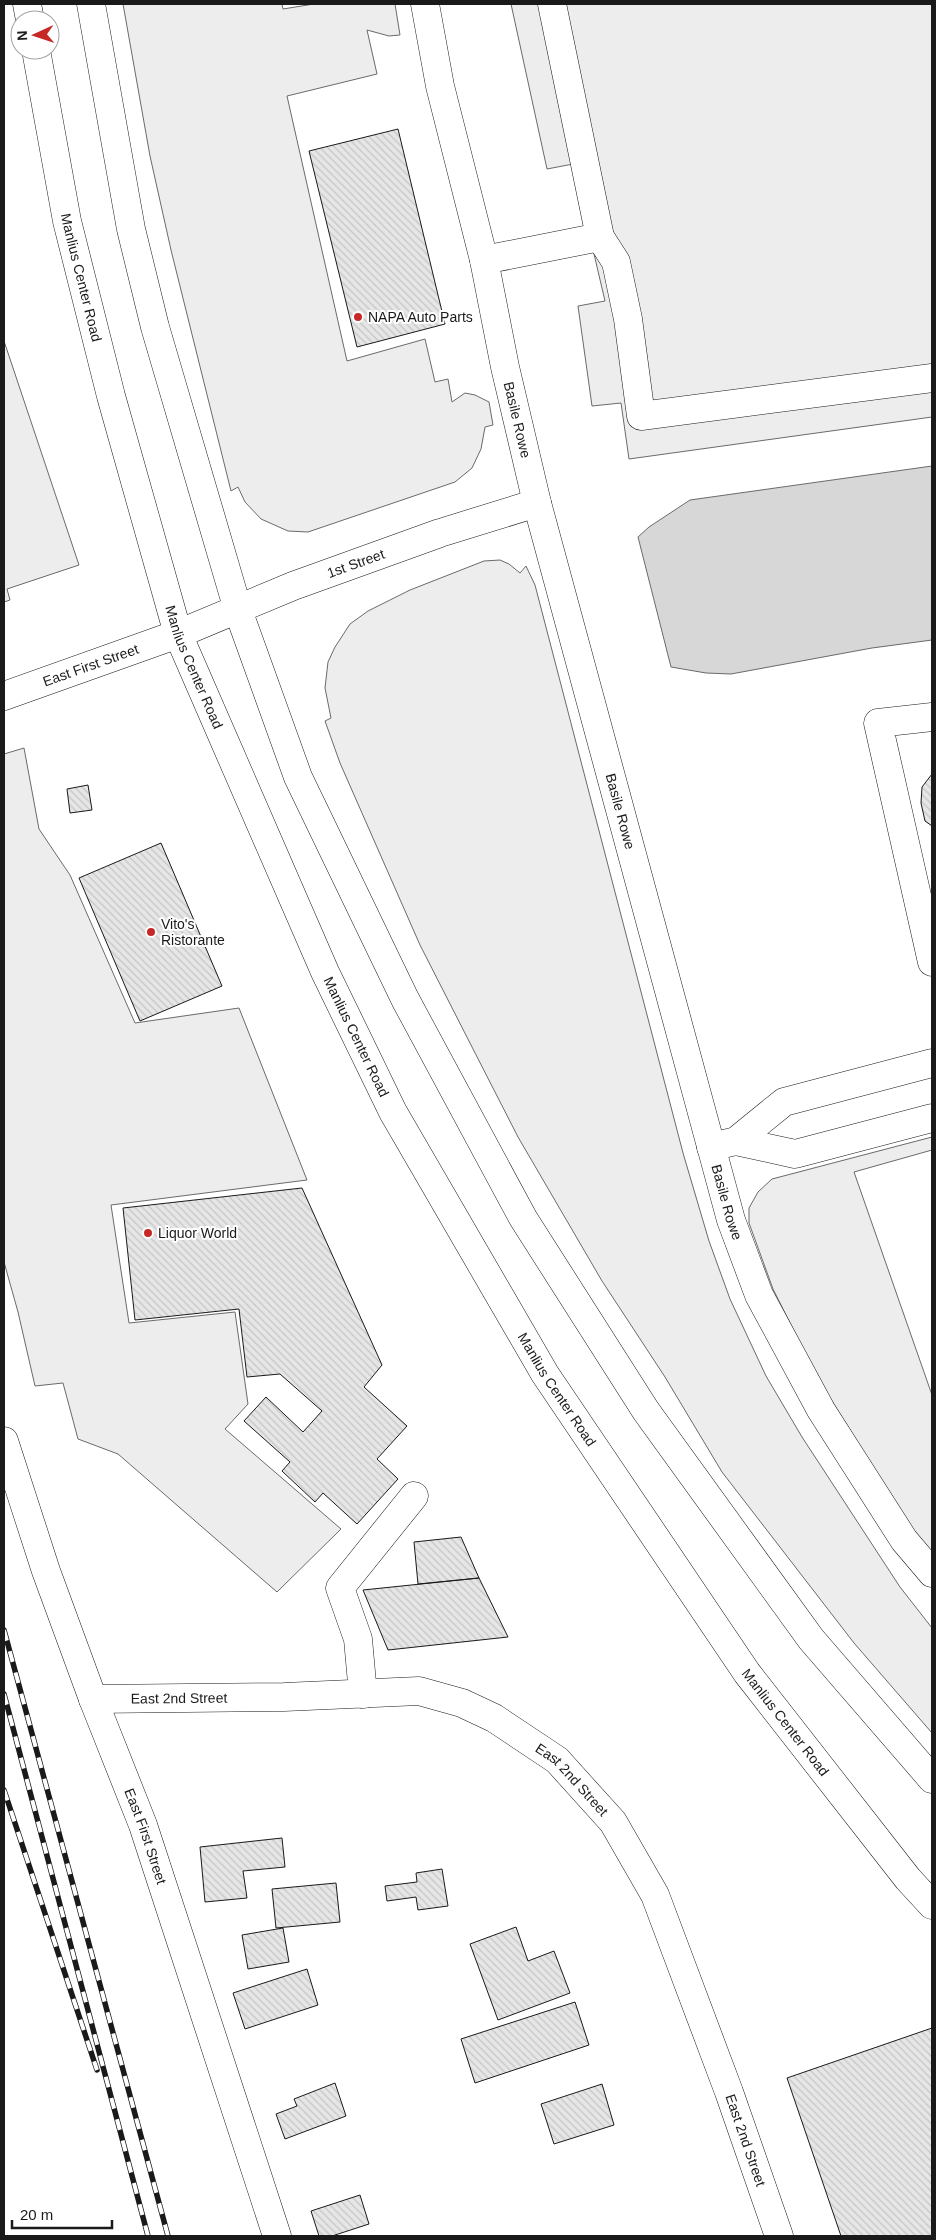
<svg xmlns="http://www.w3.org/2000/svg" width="936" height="2240" font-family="Arial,sans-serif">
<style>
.built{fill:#ededed;stroke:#6a6a6a}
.water{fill:#d7d7d7;stroke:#6a6a6a}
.building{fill:url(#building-back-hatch);stroke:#1a1a1a}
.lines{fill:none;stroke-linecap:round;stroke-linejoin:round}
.minor-casing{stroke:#1a1a1a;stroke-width:29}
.major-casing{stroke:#1a1a1a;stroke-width:29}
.minor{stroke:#fff;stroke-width:28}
.major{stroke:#fff;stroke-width:28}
.rail-casing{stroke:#1a1a1a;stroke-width:5.5}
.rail{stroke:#fff;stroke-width:4;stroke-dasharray:11;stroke-linecap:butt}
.poi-dot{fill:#c62828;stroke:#fff;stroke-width:2}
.labels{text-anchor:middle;stroke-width:4;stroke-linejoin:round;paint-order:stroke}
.street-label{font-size:14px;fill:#1a1a1a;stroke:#fff}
.poi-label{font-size:14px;fill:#1a1a1a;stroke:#fff;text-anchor:start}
</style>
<defs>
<pattern id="building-back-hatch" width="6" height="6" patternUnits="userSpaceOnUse" patternTransform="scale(1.25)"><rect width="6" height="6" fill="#e6e6e6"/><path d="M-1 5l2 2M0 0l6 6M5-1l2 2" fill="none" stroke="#c5c5c5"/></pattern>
</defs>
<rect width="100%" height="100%" fill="#fff"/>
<path class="built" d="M123 4H282L283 9 314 4H395L400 35 389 36 367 30 377 74 287 96 347 361 425 339 435 382 448 379 452 402 465 393 475 395 489 402 493 425 485 427 481 449 472 468 455 482 308 532 288 531 261 519 245 502 238 487 231 491 171 250 150 156Z
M511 4H932V417L629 459 621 403 592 406 578 306 605 301 573 164 547 169Z
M4 341 79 565 7 589 10 600 4 602Z
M500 560 509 564 520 573 526 566 535 585 683 1153 709 1241 730 1299 766 1376 802 1437 900 1587 932 1628V1733L854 1643 722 1472 665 1377 602 1281 518 1137 472 1047 420 945 340 763 325 721 331 718 325 688 328 662 335 647 350 624 368 611 410 590 484 561Z
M24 748 39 829 70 875 135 1023 239 1008 307 1180 111 1205 129 1323 235 1312 248 1404 225 1429 341 1529 277 1592 118 1454 78 1439 63 1383 35 1386 18 1312 4 1262V754Z
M932 1137V1150L854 1172 932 1395V1558L929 1557 817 1377 773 1289 749 1223V1208L758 1192 772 1179Z"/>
<path class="water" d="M932 466V640L872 648 731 674 706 673 671 667 638 537 649 527 690 500Z"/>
<path class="building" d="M398 129 445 324 357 347 309 151Z
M932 774V826L925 821 921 803 922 787Z
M88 785 92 810 70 813 67 789Z
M161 843 222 986 140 1021 79 878Z
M302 1188 382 1365 364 1387 407 1426 377 1459 398 1479 357 1524 323 1493 315 1502 282 1471 290 1462 244 1421 266 1397 303 1432 322 1411 280 1374 247 1377 239 1309 135 1320 123 1208Z
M461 1537 479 1578 418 1584 414 1542Z
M479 1578 508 1637 388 1650 363 1590Z
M282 1838 285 1867 243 1871 247 1898 205 1902 200 1847Z
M442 1869 448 1906 418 1910 416 1897 387 1901 385 1886 417 1882 416 1873Z
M336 1883 340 1922 276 1928 272 1889Z
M516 1927 528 1961 554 1951 570 1993 498 2020 470 1944Z
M283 1928 289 1962 248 1969 242 1935Z
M307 1969 318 2005 245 2029 233 1993Z
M575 2002 589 2045 475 2083 461 2039Z
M932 2028V2236H841L787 2078Z
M335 2083 346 2116 285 2139 276 2114 297 2106 294 2099Z
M602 2084 614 2125 554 2144 541 2104Z
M360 2195 369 2224 332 2236H319L311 2211Z"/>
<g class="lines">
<g class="minor-casing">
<g id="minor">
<path id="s1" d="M425 4 440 86 484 260 505 367 537 503 731 1220 759 1295 821 1410 904 1540 932 1573"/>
<path d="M552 4 600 237 616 262 628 319 641 416 932 378"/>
<path d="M484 260 600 237"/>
<path id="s2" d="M4 696 178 634 293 586 440 533 537 503"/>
<path d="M932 717 878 723 932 962"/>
<path d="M736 1141 795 1154 932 1118"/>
<path d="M711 1147 736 1141 784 1102 932 1063"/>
<path id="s3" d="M4 1441 46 1571 93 1699 143 1825 277 2236"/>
<path d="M363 1694 358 1639 340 1588 414 1496"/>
<path id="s4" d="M93 1699 284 1697 419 1691 462 1703 494 1718 557 1760 613 1822 655 1895 729 2092 779 2236"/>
</g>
</g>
<g class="major-casing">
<g id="major">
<path d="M27 4 30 20"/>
<path d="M91 4 131 229 155 327 238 610 298 777 405 999 523 1218 646 1411 811 1639 932 1779"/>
<path id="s5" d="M36 50 67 221 111 396 178 634 325 972 393 1112 545 1374 747 1673 908 1879 932 1905"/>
</g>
</g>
<use href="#minor" class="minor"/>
<use href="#major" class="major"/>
<g class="rail-casing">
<path id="rail" d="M4 1630 168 2236
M4 1694 148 2236
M4 1790 97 2070"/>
</g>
<use href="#rail" class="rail"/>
</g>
<g class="poi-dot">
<circle cx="358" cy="317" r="5"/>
<circle cx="151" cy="932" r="5"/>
<circle cx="148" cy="1233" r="5"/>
</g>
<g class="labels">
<g class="street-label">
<text dy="5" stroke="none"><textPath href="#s5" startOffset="232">Manlius Center Road</textPath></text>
<text dy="5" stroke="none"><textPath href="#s1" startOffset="426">Basile Rowe</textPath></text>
<text dy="5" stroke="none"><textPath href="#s2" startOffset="376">1st Street</textPath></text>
<text dy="5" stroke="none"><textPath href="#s2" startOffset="92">East First Street</textPath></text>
<text dy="5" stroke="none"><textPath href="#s5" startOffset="638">Manlius Center Road</textPath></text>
<text dy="5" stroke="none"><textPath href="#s1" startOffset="831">Basile Rowe</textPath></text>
<text dy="5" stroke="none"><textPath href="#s5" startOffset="1042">Manlius Center Road</textPath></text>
<text dy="5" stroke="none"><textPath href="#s1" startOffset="1236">Basile Rowe</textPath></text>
<text dy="5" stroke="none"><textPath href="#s5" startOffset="1448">Manlius Center Road</textPath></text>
<text dy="5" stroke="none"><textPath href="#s4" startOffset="86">East 2nd Street</textPath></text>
<text dy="5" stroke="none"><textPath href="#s5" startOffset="1852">Manlius Center Road</textPath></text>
<text dy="5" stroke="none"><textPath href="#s4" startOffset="506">East 2nd Street</textPath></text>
<text dy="5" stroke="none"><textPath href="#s3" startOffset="420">East First Street</textPath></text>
<text dy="5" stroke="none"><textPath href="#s4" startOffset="911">East 2nd Street</textPath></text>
</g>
<g class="poi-label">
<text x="368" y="322">NAPA Auto Parts</text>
<text x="161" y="929">Vito's<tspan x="161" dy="16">Ristorante</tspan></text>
<text x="158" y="1238">Liquor World</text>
</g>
</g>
<rect width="936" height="2240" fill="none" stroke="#1a1a1a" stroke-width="10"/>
<g transform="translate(35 35) rotate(267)"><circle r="24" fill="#ffffff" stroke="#a3a3a3"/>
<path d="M0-4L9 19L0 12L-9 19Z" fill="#c62828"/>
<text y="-8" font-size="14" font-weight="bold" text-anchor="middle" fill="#1a1a1a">N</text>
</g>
<path d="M12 2220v8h100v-8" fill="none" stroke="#1a1a1a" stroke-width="2.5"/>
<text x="20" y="2220" font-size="15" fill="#1a1a1a" stroke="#ffffff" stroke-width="4" paint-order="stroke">20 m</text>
</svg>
